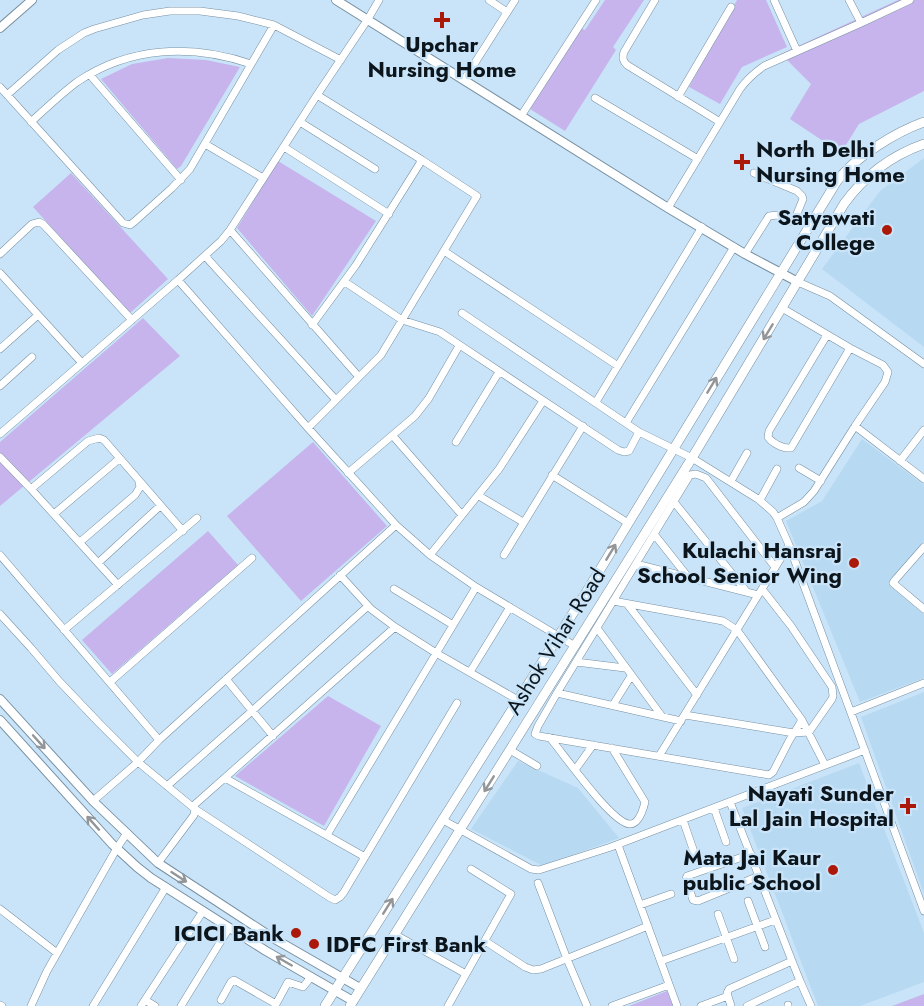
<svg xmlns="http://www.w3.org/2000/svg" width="924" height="1006" font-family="Jost,sans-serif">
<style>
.built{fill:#b7d9f2}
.green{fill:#c7b4ed}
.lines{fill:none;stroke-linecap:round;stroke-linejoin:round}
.minor-casing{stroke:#7790a3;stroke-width:8}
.tertiary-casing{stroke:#7790a3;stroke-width:10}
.secondary-casing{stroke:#7790a3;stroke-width:10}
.minor{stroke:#fff;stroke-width:7}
.tertiary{stroke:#fff;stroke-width:8}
.secondary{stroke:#fff;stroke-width:9}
.oneway{stroke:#929699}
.poi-dot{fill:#aa190a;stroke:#c9e4f8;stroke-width:2}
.labels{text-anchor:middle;stroke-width:4.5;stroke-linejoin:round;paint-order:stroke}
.poi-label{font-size:22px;font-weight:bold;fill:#0c151c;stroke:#c9e4f8;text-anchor:end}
.street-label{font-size:22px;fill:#0c151c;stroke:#c9e4f8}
</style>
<rect width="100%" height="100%" fill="#c9e4f8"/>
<path class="built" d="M924 158V347L822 269 880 191Z
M862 439 924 485V541L888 584 924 614V678L860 702 786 521 822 501Z
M924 692V894L861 717Z
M518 761 578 788 619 838 543 866 471 829Z
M859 763 924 933V982L860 1006H818L742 808Z"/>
<path class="green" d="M605 0H644L613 47 616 50 565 131 530 109 581 28 585 30Z
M737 0H766L787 47 742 67 720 104 689 87Z
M898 0H924V91L859 124 841 153 790 119 811 84 781 54Z
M168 58 206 60 240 67 181 166 177 169 101 79 132 64Z
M278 161 376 221 312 316 237 228Z
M71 173 168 279 130 313 33 207Z
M143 318 180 356 0 506V442Z
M313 442 387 526 301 601 227 516Z
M208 531 238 565 112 674 82 640Z
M328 696 381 726 324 826 235 776Z
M667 991 673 1006H629Z
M924 994V1006H892Z"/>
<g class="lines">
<g class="minor-casing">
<path id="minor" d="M489 0 507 12
M655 0 624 52C622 58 623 61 627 65L720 122
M774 0 797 51
M849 0 861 23
M90 75 181 180
M464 80 515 0
M0 87 123 223 130 225 134 222 172 188 190 169 274 25
M7 95 58 50 84 33 94 29 143 15 170 11H200L238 16 274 25 341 60
M678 97 731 7
M595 98 698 159
M521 116 596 0
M31 122C46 108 61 94 77 82 130 46 192 44 251 64
M300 122 375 169
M205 144 263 178
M284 147 389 214
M668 208 740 89C747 79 754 73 764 66L861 23 910 0
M230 230 359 377
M444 251 618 366
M0 254 32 224 39 222 43 224 132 320
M745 254 769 216 778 215 789 222 794 221 803 199 802 196 797 191 754 173
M205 256 336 400
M0 273 82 363
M178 280 308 428 396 525 430 555 476 587 575 646
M345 282 402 320 440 332 618 450 624 452 629 451 639 432
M798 282 830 296 924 364
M462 313 639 432 692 458 758 499 773 512 777 518 789 545 924 911
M312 325 356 265 422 160
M827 335 769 431 768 437C772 443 783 449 791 448L850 348
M0 349 38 315
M0 386 32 357
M596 402 702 227
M626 423 734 247
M855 426 924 479
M308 428 381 355 477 196 422 160 317 95
M0 434 178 280 221 241 230 230 317 95 368 19 379 0
M393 436 462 515
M456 442 499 372
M0 457 31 489
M900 461 924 430
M799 468 821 481
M348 473 415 416 429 398 459 346
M552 475 628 523
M731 481 747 453
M479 496 523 522
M760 500 777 469
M674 502 746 591
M54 514 119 459
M777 518 804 502 814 491 855 426 885 382 888 372 883 365 850 348 782 308
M654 534 688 577
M80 542 135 495 140 487 139 482
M924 547 895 580 893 583 924 609
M0 555 159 740
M430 555 499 469 543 401
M504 555 583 426
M98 563 160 506
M636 564 758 595
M775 567 706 478 696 474 690 475 557 693 538 726 535 734 539 736 769 775 773 772 789 741 802 720
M340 575 371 609 395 627 436 653 518 700
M118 585 31 489 88 441 99 438 104 440 183 531
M394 589 453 625
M613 601 723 621 737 630 802 720 825 765
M628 605 697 695
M0 614 31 648 59 681 99 723 138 762 195 809 194 815 158 863
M597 628 661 715
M64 630 197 518
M576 662 625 668
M470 672 510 607
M226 679 273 736
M110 682 252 558
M557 693 681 721
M613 705 631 676
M851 712 924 683
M685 715 794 733 809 732 832 699 833 696 832 687 791 626 762 589
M550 738C563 753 612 824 630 824 639 824 643 810 645 802L612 748
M510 750 537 766
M659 756 789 545
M575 770 593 745
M225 778 365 857
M167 786 252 711 368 606
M93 801 138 762 159 740 396 525
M730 802 792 961 729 989 727 993 731 1006
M193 806 395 627
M714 808 726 842
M195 809 329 897 335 900 340 897 344 892 457 703
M443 820 531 869 539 870 611 847 865 750
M683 820 694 852
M327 835 476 587
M618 845 677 1006
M751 854 687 876 686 879 693 900 698 901 759 876
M538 883 567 959 587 1006
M748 901 765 947
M640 905 671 894
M0 909 57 953
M718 914 734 959
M394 934 466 974
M485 941 525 967 533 970 541 969 648 926
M661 961 775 920
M792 961 800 981
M145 1000 155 1006
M221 1000 231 982 234 980 276 1004
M0 1005 2 1006
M788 1005V1006
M31 1006 47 971 117 848 127 833
M93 1006 166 887
M141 1006 203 911
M181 1006 229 928
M275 1006 288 982 303 987 311 977
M448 1006 511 894 471 869
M612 1006 669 985
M701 1006 728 996
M747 1006 800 981 811 1006"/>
</g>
<g class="tertiary-casing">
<path id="tertiary" d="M336 0 668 208 745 254 798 282
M0 28 32 0
M0 699 93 801 158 863 273 938 360 988
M0 720 112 844 137 867 151 878 266 951 353 1001"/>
</g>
<g class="secondary-casing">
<path id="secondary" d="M325 1006 587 591 837 181C855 157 896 132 924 122
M350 1006 692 458 844 204C865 175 890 156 924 144"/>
</g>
<use href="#minor" class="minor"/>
<use href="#tertiary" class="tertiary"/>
<use href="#secondary" class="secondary"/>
</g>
<defs><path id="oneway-shaft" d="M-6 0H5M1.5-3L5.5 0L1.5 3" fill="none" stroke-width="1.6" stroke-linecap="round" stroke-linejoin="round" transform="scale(1.5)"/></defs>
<g class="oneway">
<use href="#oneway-shaft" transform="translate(768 332) rotate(121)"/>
<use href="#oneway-shaft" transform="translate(712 385) rotate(-59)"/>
<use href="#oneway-shaft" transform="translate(611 552) rotate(-59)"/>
<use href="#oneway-shaft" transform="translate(39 742) rotate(48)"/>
<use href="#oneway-shaft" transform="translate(489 784) rotate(122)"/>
<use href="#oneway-shaft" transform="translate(93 823) rotate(-132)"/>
<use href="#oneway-shaft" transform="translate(179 877) rotate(33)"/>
<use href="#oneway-shaft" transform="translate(388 906) rotate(-58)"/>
<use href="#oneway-shaft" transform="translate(284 961) rotate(-150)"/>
</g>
<g class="poi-dot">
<path d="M439 11h6v6h6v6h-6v6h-6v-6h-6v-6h6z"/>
<path d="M739 153h6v6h6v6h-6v6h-6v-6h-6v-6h6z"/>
<circle cx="887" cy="230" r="6"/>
<circle cx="854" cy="563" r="6"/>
<path d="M905 797h6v6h6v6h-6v6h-6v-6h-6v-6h6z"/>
<circle cx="833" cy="870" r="6"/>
<circle cx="296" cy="933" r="6"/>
<circle cx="314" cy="944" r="6"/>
</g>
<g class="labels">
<g class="poi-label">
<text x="442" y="52" text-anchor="middle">Upchar<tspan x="442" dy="25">Nursing Home</tspan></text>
<text x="756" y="157" text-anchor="start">North Delhi<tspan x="756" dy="25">Nursing Home</tspan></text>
<text x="875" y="225">Satyawati<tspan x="875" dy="25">College</tspan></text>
<text x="842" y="558">Kulachi Hansraj<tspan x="842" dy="25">School Senior Wing</tspan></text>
<text x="894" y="801">Nayati Sunder<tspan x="894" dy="25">Lal Jain Hospital</tspan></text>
<text x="821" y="865">Mata Jai Kaur<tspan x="821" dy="25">public School</tspan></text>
<text x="284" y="941">ICICI Bank</text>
<text x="326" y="952" text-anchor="start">IDFC First Bank</text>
</g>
<g class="street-label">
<text transform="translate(555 641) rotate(-58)" y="8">Ashok Vihar Road</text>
</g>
</g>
</svg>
